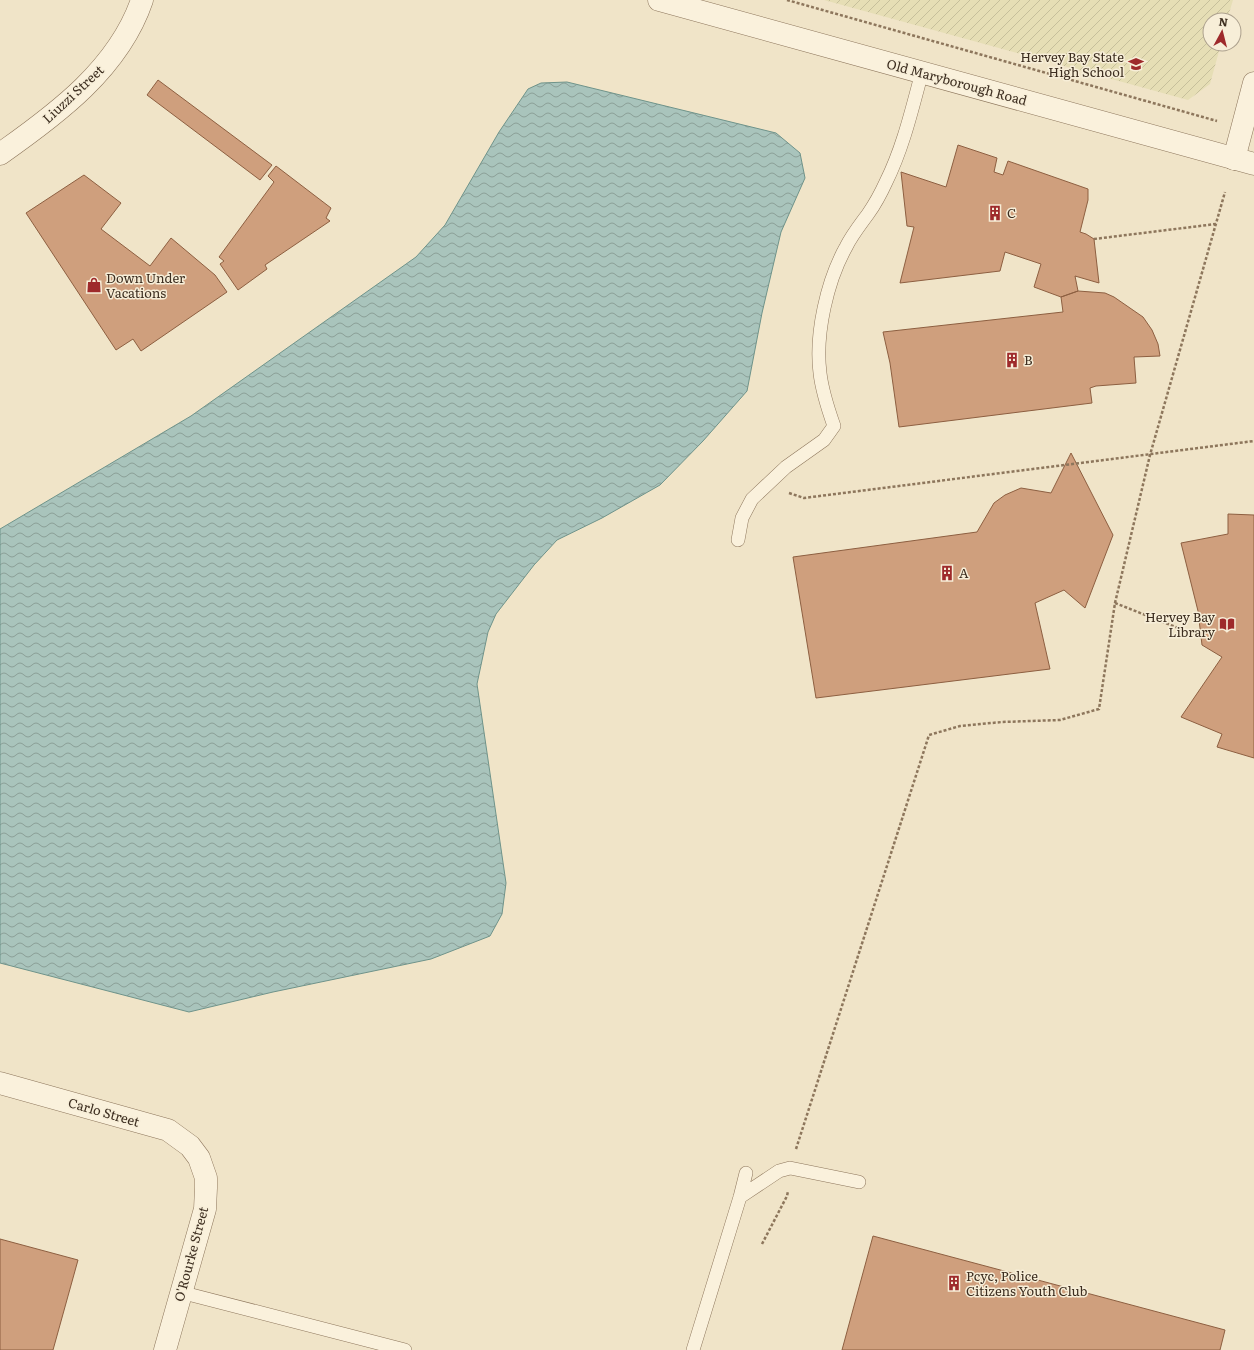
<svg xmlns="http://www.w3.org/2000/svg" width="1254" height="1350" font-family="Literata,serif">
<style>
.farmland{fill:url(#farmland-furrows)}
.water{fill:url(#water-waves);stroke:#6f938a}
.building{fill:#cf9f7d;stroke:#8d5f41}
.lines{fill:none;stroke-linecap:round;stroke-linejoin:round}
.service-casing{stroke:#8d765c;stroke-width:14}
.minor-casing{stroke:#8d765c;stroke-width:23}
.tertiary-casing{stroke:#8d765c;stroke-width:23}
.path{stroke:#8d765c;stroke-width:2.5;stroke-dasharray:3 2;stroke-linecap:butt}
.service{stroke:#faf1dc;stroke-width:13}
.minor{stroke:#faf1dc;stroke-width:22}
.tertiary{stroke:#faf1dc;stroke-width:22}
.labels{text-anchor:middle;stroke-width:3;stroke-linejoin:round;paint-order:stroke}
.poi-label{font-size:13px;fill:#3d2e20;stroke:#f7eed8;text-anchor:start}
.street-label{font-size:13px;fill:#3d2e20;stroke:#f7eed8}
</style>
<defs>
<pattern id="farmland-furrows" width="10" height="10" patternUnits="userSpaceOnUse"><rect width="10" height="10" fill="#e6deb5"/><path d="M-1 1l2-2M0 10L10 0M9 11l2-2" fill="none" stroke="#c6bf9b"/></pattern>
<pattern id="water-waves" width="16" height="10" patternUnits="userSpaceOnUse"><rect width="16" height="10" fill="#a9c4bc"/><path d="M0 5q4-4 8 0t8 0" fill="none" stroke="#8ba098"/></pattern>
</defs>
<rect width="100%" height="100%" fill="#f0e4c8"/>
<path class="farmland" d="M824 0H1233L1227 20H1210V44H1221L1210 84 1188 100Z"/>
<path class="water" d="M567 82 776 133 800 153 805 178 781 232 762 313 747 391 703 441 660 485 602 518 557 540 534 565 496 614 488 632 477 684 506 883 502 914 490 936 431 959 273 992 189 1012 0 963V529L191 416 416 257 445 225 499 132 528 89 541 83Z"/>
<path class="building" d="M158 80 272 165 260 180 147 95Z
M958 145 997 158 994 172 1003 175 1008 161 1088 189V200L1080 232 1086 234 1094 239 1099 283 1075 276 1078 291 1061 297 1034 287 1041 264 1005 252 1000 271 900 283 914 227 907 226 901 172 946 187Z
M276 166 331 208 326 218 330 221 265 265 267 269 238 290 220 264 224 261 219 257 274 182 268 176Z
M84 175 121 203 101 229 150 266 171 238 215 275 227 292 141 351 133 339 116 350 26 213Z
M1078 291 1105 293 1114 297 1143 317 1152 330 1158 344 1160 356 1134 357 1136 383 1096 386 1090 388 1092 403 899 427 890 363 883 332 1063 312 1061 297Z
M1071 453 1113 535 1085 608 1064 590 1035 603 1050 669 816 698 793 557 977 532 994 503 1005 495 1021 488 1051 493Z
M1228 514 1254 515V758L1217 747 1222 734 1181 717 1222 657 1202 645 1198 611 1181 543 1228 534Z
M873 1236 1225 1330 1220 1350H842Z
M0 1239 78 1260 53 1350H0Z"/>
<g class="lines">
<g class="service-casing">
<path id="service" d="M738 540 742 518 752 499 786 467 824 440 834 426C828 409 822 391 820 373 815 334 827 281 846 247 852 235 860 225 868 214 875 204 881 193 886 182 903 148 912 109 922 72
M740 1197 779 1171 790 1168 859 1182
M180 1292 405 1350
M693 1350 740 1197 746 1173"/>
</g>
<g class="minor-casing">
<path id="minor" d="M0 154C57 114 119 68 142 0
M1234 159 1254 83
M0 1083 168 1130 190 1146 199 1158 206 1178V1188L205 1209 165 1350"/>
</g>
<g class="tertiary-casing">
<path id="tertiary" d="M659 0 1254 164"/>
</g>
<path class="path" d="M787 0 1217 121
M1094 239 1216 224
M789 493 804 498 1254 441
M1115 603 1201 637
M796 1149 929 735 960 726 1002 722 1060 720 1099 709 1115 603 1150 455 1225 192
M762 1244 787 1196 788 1191"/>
<use href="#service" class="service"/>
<use href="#minor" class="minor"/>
<use href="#tertiary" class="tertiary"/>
</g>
<defs>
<g id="school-bare" transform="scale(1.2)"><path d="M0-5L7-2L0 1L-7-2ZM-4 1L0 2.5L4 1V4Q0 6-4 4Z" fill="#9e2a2b" stroke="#f7eed8" stroke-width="2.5" paint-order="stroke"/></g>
<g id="building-bare" transform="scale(1.2)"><path d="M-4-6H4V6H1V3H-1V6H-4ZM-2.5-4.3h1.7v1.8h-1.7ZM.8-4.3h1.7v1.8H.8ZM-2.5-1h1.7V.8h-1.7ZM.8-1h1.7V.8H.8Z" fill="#9e2a2b" stroke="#f7eed8" stroke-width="2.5" paint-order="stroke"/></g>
<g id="shop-bare" transform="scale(1.2)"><path d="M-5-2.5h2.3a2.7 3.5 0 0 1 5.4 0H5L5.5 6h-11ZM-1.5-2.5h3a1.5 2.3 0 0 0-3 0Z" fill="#9e2a2b" stroke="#f7eed8" stroke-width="2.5" paint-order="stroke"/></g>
<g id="library-bare" transform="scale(1.2)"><path d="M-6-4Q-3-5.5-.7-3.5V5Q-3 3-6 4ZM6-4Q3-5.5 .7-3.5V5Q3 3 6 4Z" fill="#9e2a2b" stroke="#f7eed8" stroke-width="2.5" paint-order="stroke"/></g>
</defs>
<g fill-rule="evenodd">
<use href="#school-bare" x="1136" y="64"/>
<use href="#building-bare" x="995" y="213"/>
<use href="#shop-bare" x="94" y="285"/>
<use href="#building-bare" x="1012" y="360"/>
<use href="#building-bare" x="947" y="573"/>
<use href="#library-bare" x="1227" y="624"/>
<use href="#building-bare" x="954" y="1283"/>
</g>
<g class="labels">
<g class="poi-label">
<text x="1124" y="62" text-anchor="end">Hervey Bay State<tspan x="1124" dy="15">High School</tspan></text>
<text x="1007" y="218">C</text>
<text x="106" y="283">Down Under<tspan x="106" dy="15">Vacations</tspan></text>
<text x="1024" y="365">B</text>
<text x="959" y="578">A</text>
<text x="1215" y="622" text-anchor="end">Hervey Bay<tspan x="1215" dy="15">Library</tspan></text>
<text x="966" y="1281">Pcyc, Police<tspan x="966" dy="15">Citizens Youth Club</tspan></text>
</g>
<g class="street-label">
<text transform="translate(957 82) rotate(15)" y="5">Old Maryborough Road</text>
<text transform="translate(73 94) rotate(-43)" y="5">Liuzzi Street</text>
<text transform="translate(104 1112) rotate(16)" y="5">Carlo Street</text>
<text transform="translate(191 1254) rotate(-75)" y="5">O'Rourke Street</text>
</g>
</g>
<g transform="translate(1222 32) rotate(7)"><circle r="19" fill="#f7eed8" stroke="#ada18e"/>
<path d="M0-3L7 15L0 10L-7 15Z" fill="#9e2a2b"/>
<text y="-6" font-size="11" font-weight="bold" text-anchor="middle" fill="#3d2e20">N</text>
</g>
</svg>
